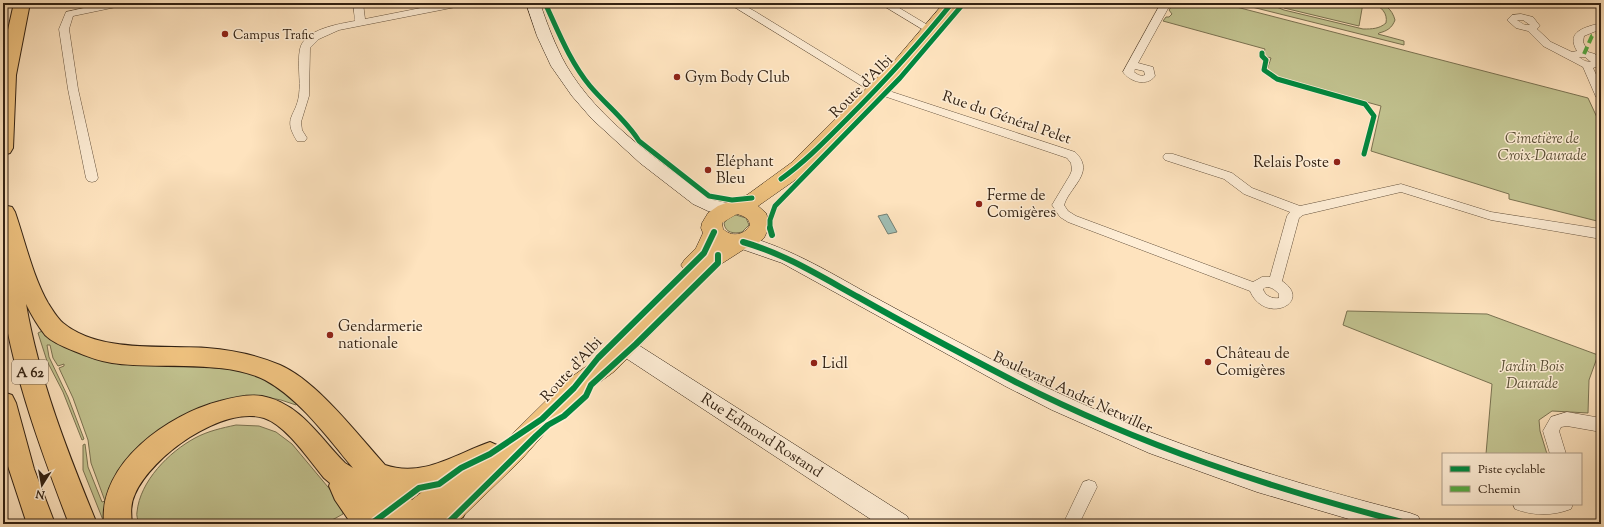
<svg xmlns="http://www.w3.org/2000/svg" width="1604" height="527" font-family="'Sorts Mill Goudy',serif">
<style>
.green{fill:#c2c390;stroke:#7a7251}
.water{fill:#a0beb4;stroke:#747f73}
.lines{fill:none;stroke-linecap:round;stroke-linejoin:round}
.street-casing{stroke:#65523d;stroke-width:1}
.secondary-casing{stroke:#322112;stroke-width:1}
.primary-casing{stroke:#322112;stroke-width:1}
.highway-casing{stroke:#322112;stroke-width:2}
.street{fill:#feedd5;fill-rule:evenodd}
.secondary{fill:#feedd5;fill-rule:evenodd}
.primary{fill:#efc27f;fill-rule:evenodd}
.highway{fill:#efc27f;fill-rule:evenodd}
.quiet{stroke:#54aa42;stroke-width:4;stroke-dasharray:8 4;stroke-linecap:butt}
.cycleway-far1-casing{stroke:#feedd5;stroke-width:7}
.cycleway-casing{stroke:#feedd5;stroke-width:9}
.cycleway-far1{stroke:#00873e;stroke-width:5}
.cycleway{stroke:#00873e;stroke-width:6}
.poi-dot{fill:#8f2418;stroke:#feedd5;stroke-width:1.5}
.labels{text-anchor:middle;stroke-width:3;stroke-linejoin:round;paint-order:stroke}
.far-poi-label{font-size:13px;fill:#322112;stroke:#feedd5;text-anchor:start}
.shield{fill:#feedd5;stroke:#6f5e4c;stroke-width:1}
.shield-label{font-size:14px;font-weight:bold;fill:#322112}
.poi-label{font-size:15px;fill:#322112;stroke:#feedd5;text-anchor:start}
.street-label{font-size:15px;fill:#322112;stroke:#feedd5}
.park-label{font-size:15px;font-style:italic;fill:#5d5238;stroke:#feedd5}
</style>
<rect width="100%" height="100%" fill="#fee3be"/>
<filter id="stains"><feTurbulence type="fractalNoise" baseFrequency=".005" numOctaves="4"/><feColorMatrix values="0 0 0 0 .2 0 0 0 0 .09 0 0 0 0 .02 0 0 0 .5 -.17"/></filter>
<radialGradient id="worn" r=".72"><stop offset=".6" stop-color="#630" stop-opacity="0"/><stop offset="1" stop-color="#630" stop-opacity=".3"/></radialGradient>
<path class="green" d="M1174 3H1221L1588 98 1601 126V222L1509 199V194L1371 151 1381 106 1279 78 1267 70 1271 58 1263 56 1265 49 1163 21 1166 17H1169L1172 14 1169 10Z
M1236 3H1252L1260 5 1259 3H1267L1284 10 1363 29C1372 29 1379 29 1386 23 1388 13 1381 7 1373 3 1385 3 1392 9 1395 20 1392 28 1387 31 1379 33L1378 34 1404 41V45Z
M1285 3H1363L1359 26 1284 8Z
M736 215 746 218 749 225 742 232C734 234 725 233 724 223L731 216Z
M1347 311 1487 314 1598 355 1589 380 1588 413 1552 411 1539 420 1540 431 1547 454H1486L1492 384 1343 325Z
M42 331 52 339 242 370 276 383 298 402 296 405 281 400 266 397H251L209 407 103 520 83 470V445L85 444 88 467 102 502 105 501 91 463 88 440 73 398 59 368 64 366V364L58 366 53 358 50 345H47L49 357 68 397 84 439 82 440 63 392 47 361 38 333Z
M236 425 259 426 276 432 292 444 343 505V514L334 519 326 522 325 524H139C138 520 136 515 137 512 140 481 169 452 195 438 208 431 222 428 236 425Z"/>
<path class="water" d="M887 214 897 232 888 234 878 216Z"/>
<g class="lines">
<g class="street-casing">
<path id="street" d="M107 3H126L121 6 73 16 69 29 78 89 98 178 96 181 92 182 88 181 86 178 68 89 59 29 66 12Z
M353 3H363L365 19 446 3H466L461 6 339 30 319 39 310 48 309 96 301 122 302 130 307 138 305 141H297C282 117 296 117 299 95 301 80 297 64 300 49 304 29 339 24 355 21Z
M728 3H740L756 12 880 88 1075 152C1094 170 1075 183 1066 200L1064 205 1068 211 1076 216 1253 282 1262 277H1270L1287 216 1290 212 1244 194 1224 179 1165 160 1163 157 1165 154H1173L1232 173 1252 188 1300 206 1401 184 1491 212 1601 229V239L1491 220 1401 192 1303 215 1299 218 1282 281C1314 302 1265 326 1250 291L1068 222 1060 217 1052 205 1070 175 1072 170 1071 163 1067 158 872 92ZM1266 287C1272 287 1275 290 1279 294V298C1272 299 1265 296 1263 289Z
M879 3H891L936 30 935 32H927Z
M1161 3H1171L1138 63 1153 67 1155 76C1147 87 1130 82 1123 72ZM1135 69 1144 71 1145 75C1140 77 1137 74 1134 72Z
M1521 14 1533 17 1540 26 1537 29 1551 42 1572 52 1577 51C1565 31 1586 27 1601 23V29L1584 36 1583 42 1588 52 1595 54 1601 61V65L1593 68 1601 85V100L1596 97 1583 67 1543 46 1528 31 1516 28 1507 20 1512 15ZM1517 20H1523L1530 25H1525ZM1579 57H1585L1591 62 1585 61Z
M1567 412 1601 418V432L1567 426 1561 427 1559 431 1566 454H1550L1543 431 1551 417Z
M1089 480 1095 482 1097 487 1079 524H1063L1083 482Z
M1513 504H1573L1571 509C1553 516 1533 516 1515 509Z"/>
</g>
<g class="secondary-casing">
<path id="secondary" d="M526 3H540C547 24 555 45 566 65 598 120 656 158 705 196L713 200 732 204 735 209 732 214 726 215 708 211 693 204 640 163 592 119 572 96 551 66 537 36Z
M743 235C789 248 824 269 865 292 916 320 968 347 1019 374 1144 437 1275 479 1410 513L1418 516 1422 524H1366L1359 522 1257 492 1149 453 1052 410 1005 386 782 263 736 247 734 242 736 237Z
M625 339 632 341 907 516 911 524H878L618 353 615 347 618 341Z"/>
</g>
<g class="primary-casing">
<path id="primary" d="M944 3H960L907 68 805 173 758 206 766 213 770 225 764 238 757 244 746 248 721 264 615 371 582 395 551 426 521 460 455 524H389L393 515 471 453 480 450 489 453 490 456 566 381 599 357 687 271H685L681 265 685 259 696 248 703 233 701 228 702 223 708 213 718 206 747 195 791 163 895 60ZM737 214C744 216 749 218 750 225 744 236 731 237 723 229L722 223Z"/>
</g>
<g class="highway-casing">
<path id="highway" d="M14 3H30L16 75 13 148 10 153 3 155V52Z
M3 205 12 207 15 212C25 241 33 277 48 303 52 309 57 318 63 323 99 353 163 345 207 348 232 350 257 355 280 365 317 381 358 435 385 465 423 478 455 454 490 442L499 446 503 454 499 462 427 492 410 494 415 511C430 511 440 500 453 495L463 499 467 508 463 517 452 524H349L348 519 335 500 329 486 330 483 324 478C310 461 286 425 264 418 222 405 151 457 135 494 130 504 131 514 132 524H104C98 463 169 414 220 401 234 397 248 394 262 396 300 403 320 438 345 463L353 468C328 438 300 399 265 380 224 359 157 370 112 363 99 361 86 356 74 351 64 347 52 342 45 335 37 325 31 314 26 304 39 380 68 453 97 524H69C42 453 15 381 3 306Z
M3 392 12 395 16 403 34 469 55 524H27L3 451Z"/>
</g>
<use href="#street" class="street"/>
<use href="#secondary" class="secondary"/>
<use href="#primary" class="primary"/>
<use href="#highway" class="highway"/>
<path class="quiet" d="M1584 54 1592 36 1601 33"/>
<g class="cycleway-far1-casing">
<path id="cycleway-far1" d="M545 3C558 31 570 62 590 86 606 105 626 120 639 141L709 196 732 200 752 198
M1262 53V56L1266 60 1264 70 1277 79 1365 104 1374 116 1364 154
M781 179C805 162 826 140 847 119 884 82 919 44 952 3
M770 229V220L775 206 900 78 964 3"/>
</g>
<g class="cycleway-casing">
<path id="cycleway" d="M770 228 772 235
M743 242C785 254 820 276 858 297 909 326 960 353 1012 380 1139 445 1272 489 1410 524
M371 524 419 488 439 484 461 468 490 454 542 419 574 388 598 358 704 253 714 232
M447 524 536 436 548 425 564 416 586 396 591 385 636 344 718 263V255"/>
</g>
<use href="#cycleway-far1" class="cycleway-far1"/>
<use href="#cycleway" class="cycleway"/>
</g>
<g class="poi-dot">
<circle cx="225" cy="34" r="4"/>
<circle cx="677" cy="77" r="4"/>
<circle cx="1337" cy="162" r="4"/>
<circle cx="708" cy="170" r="4"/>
<circle cx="979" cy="204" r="4"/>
<circle cx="330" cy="335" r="4"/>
<circle cx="1208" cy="362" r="4"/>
<circle cx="814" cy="363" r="4"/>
</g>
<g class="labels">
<g class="far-poi-label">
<text x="233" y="39">Campus Trafic</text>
</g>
<rect class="shield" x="12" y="360" width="36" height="24" rx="3"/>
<g class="shield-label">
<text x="30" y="377">A 62</text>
</g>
<g class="poi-label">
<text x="685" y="82">Gym Body Club</text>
<text x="716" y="166">Eléphant<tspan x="716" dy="17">Bleu</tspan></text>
<text x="1329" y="167" text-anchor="end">Relais Poste</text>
<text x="987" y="200">Ferme de<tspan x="987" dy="17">Comigères</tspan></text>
<text x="338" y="331">Gendarmerie<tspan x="338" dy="17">nationale</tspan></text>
<text x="1216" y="358">Château de<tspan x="1216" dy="17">Comigères</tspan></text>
<text x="822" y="368">Lidl</text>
</g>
<g class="street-label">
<text transform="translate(861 86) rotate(-45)" y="5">Route d'Albi</text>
<text transform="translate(1007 117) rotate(19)" y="5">Rue du Général Pelet</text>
<text transform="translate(571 369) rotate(-47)" y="5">Route d'Albi</text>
<text transform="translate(1073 392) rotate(25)" y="5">Boulevard André Netwiller</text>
<text transform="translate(762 435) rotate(33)" y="5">Rue Edmond Rostand</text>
</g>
<g class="park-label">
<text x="1542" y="143">Cimetière de<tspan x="1542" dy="17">Croix-Daurade</tspan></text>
<text x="1532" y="371">Jardin Bois<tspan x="1532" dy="17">Daurade</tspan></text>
</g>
</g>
<rect width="1604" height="527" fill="none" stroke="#fee3be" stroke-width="16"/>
<rect x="4" y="4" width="1596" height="519" fill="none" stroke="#322112" stroke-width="2"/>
<rect x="8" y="8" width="1588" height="511" fill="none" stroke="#322112"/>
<rect x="1442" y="453" width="140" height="52" fill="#feedd5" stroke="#ac9b87"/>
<rect x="1450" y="466" width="20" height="6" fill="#00873e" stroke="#ac9b87"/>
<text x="1478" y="473" font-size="12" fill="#322112">Piste cyclable</text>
<rect x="1450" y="486" width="20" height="6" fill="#54aa42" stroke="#ac9b87"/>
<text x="1478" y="493" font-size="12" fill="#322112">Chemin</text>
<g transform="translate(42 485) rotate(191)" stroke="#feedd5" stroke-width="3" paint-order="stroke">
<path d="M0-3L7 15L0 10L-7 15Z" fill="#322112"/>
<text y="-6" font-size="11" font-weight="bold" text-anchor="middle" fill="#322112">N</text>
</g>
<rect width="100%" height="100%" filter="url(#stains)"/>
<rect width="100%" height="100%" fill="url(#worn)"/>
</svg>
